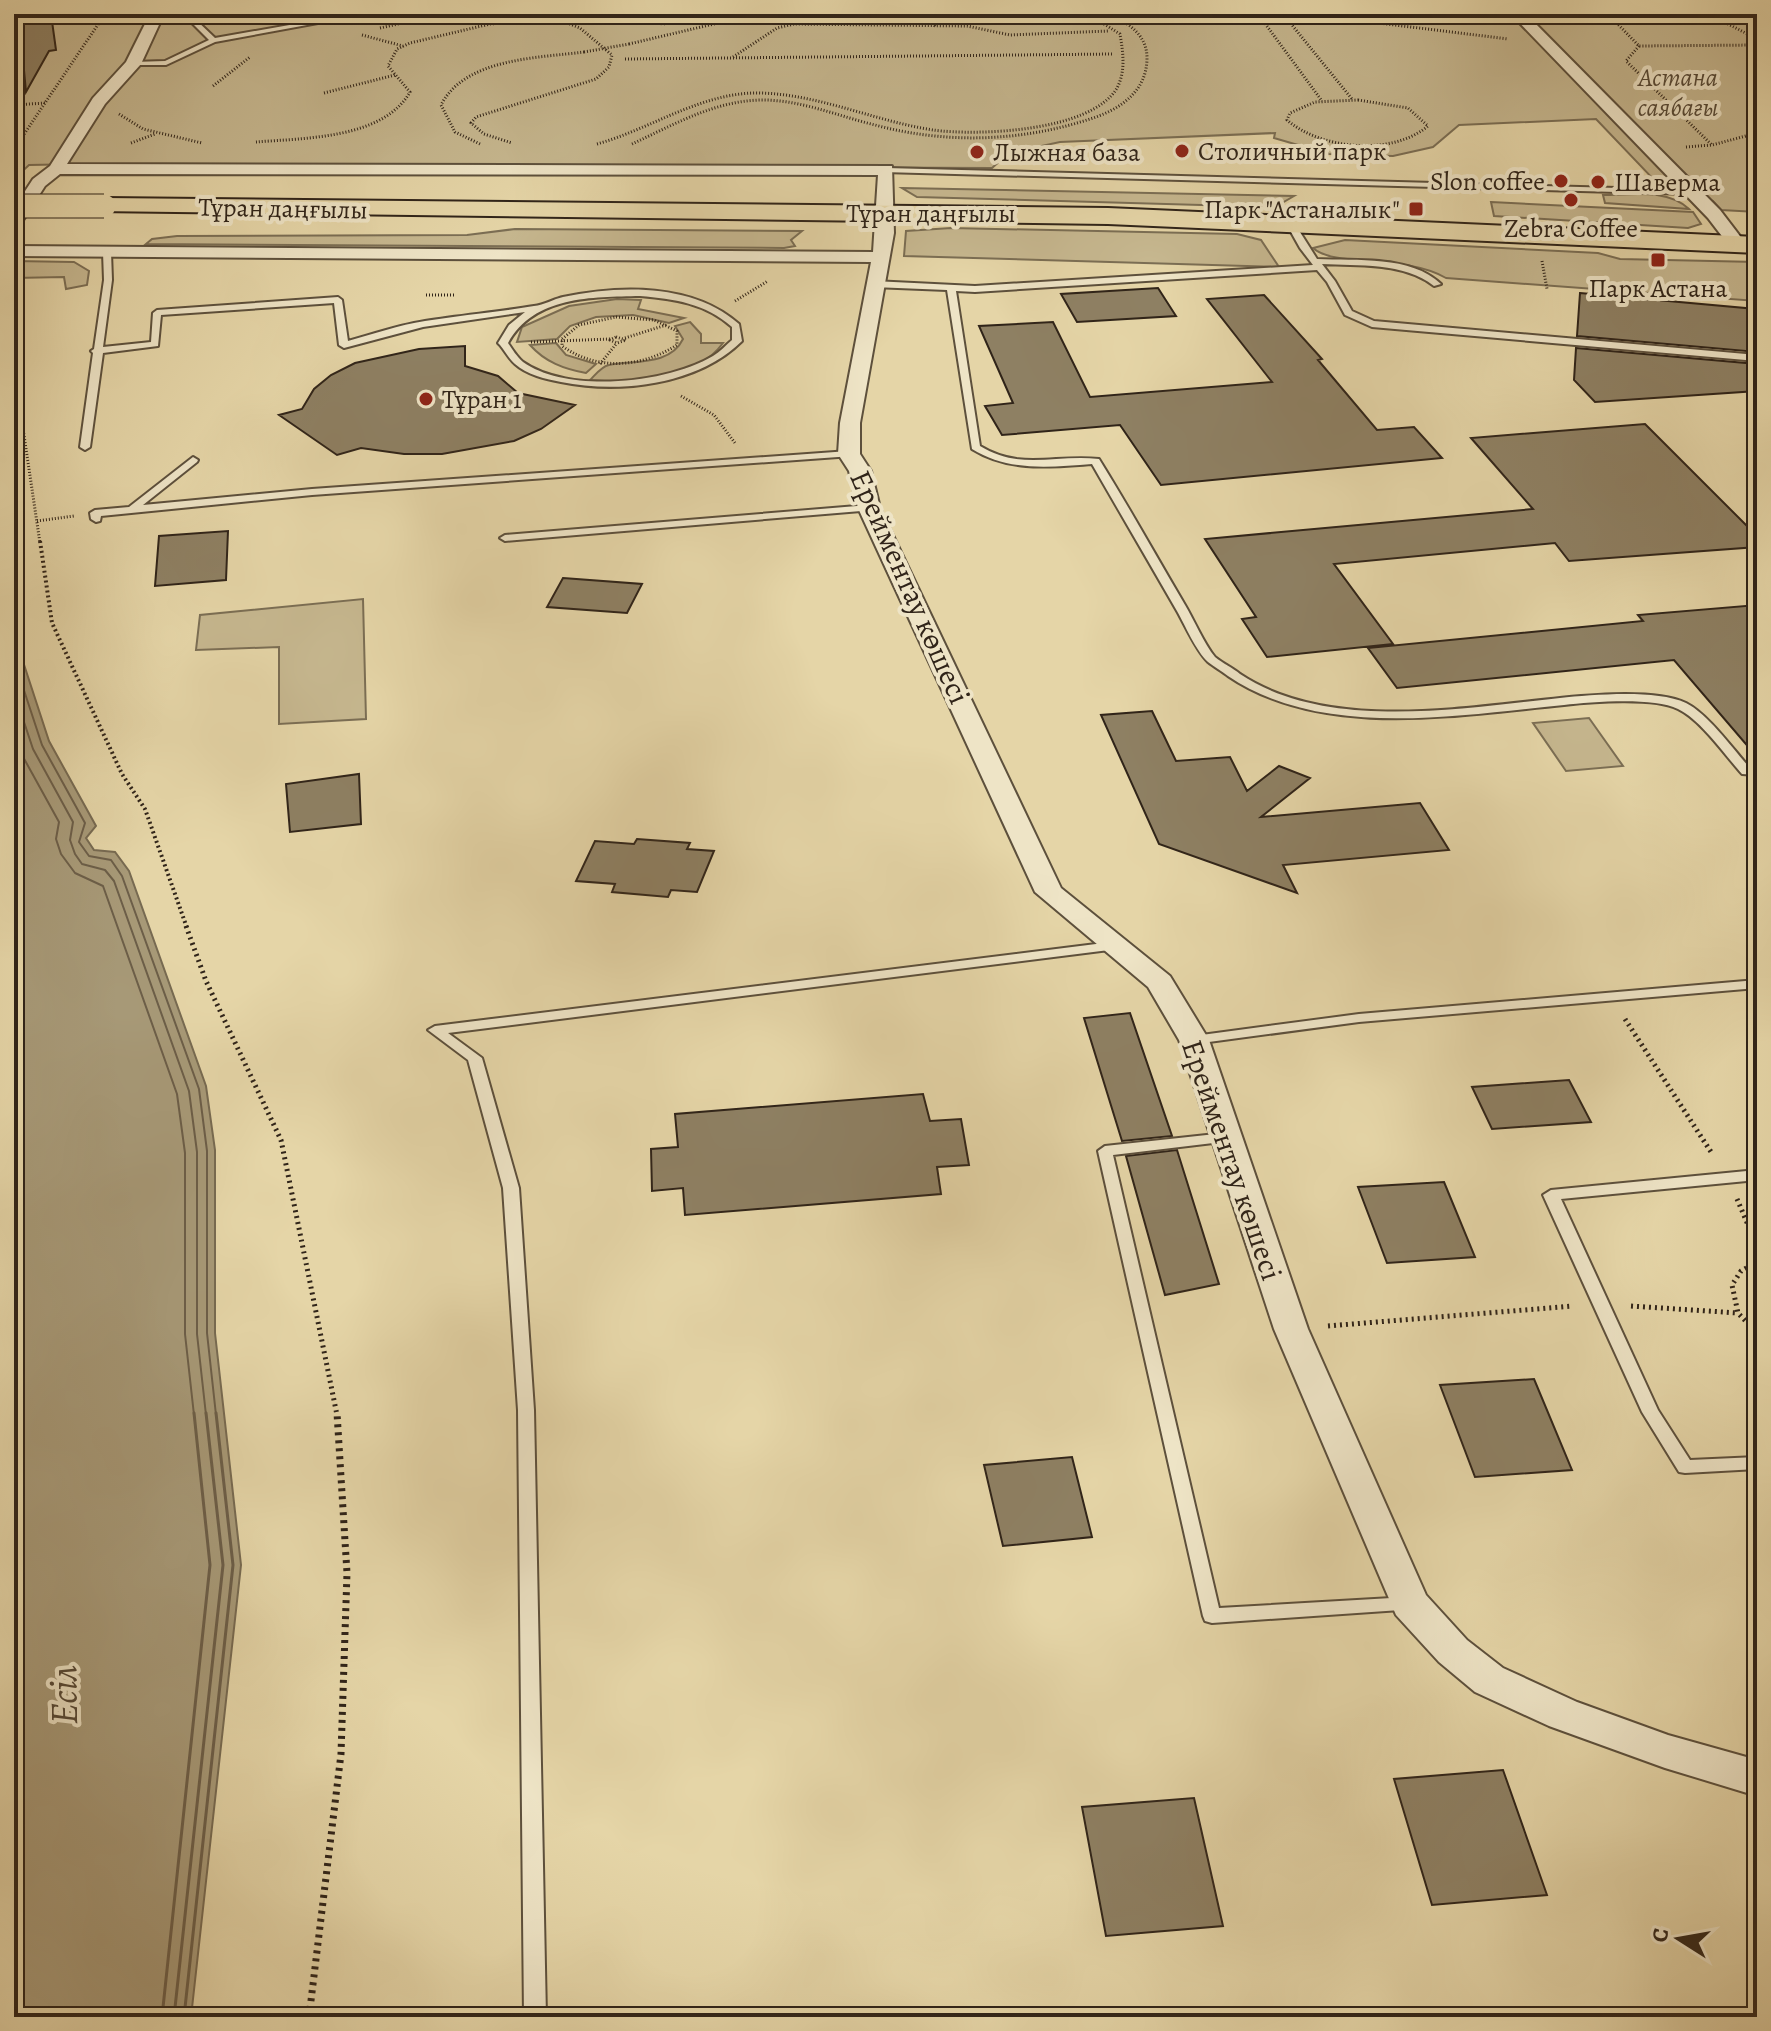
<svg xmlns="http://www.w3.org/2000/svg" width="1771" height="2031" font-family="Alegreya,serif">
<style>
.green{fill:#c6b78f;stroke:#7b6e54;stroke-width:2}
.water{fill:#a79977;stroke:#776a51;stroke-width:2}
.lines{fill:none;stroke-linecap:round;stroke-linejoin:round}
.shore-far1{stroke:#6c5e48;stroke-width:2}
.shore{stroke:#6c5e48;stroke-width:3}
.building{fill:#8e8063;stroke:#302419;stroke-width:2}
.service-casing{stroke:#5d503c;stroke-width:4}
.minor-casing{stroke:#5d503c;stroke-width:4}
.primary-casing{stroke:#302419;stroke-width:4}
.path-far3{stroke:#302419;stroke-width:3;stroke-dasharray:1 2;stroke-linecap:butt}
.path-far2{stroke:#302419;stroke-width:4;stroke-dasharray:2 3;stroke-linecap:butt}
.path-far1{stroke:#302419;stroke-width:5;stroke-dasharray:2 4;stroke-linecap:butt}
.path{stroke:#302419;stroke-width:7;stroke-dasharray:3 5;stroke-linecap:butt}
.service{fill:#eee4c6;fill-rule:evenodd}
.minor{fill:#eee4c6;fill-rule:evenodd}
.primary{fill:#e5d5a7;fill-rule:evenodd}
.primary-bridge-casing{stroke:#302419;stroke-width:25;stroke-linecap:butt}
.path-bridge{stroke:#302419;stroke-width:3;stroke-dasharray:1 2;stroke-linecap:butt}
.primary-bridge{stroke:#e5d5a7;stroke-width:23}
.poi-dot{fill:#8f2418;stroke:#eee4c6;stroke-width:3}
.labels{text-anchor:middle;stroke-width:8;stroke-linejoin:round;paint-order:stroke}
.far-park-label{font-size:26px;font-style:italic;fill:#564936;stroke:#eee4c6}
.far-poi-label{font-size:26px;fill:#302419;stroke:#eee4c6;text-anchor:start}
.far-street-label{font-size:26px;fill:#302419;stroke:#eee4c6}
.street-label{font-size:30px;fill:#302419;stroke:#eee4c6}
.near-water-label{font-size:38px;font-style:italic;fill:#544735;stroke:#eee4c6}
</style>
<rect width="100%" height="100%" fill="#e5d5a7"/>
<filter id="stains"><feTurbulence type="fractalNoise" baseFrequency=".0025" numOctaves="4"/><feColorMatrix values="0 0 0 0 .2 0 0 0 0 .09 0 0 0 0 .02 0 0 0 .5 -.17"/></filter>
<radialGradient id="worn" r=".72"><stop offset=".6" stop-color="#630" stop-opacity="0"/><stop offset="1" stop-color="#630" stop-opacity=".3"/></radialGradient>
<path class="green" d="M14 14H1757V212L1721 210 1713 201 1656 182 1596 119 1459 125 1433 147 1393 156 1329 154 1274 138 1275 133 1060 142 1009 153 992 168 83 164 29 165 14 179Z
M902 188 1294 196 1275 207 917 197Z
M1603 195C1631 195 1667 188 1689 209L1605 203Z
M1491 202 1693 212 1701 224 1688 228 1494 216Z
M951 228 1237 234 1261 240 1279 267 904 256 906 231Z
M515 229 802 231 791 240 795 246 784 248 146 244 152 239 177 236 467 235Z
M1345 240 1598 253 1620 259 1757 262V301L1446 278C1405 254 1335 268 1313 248Z
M14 261 74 262 89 271 87 285 66 289 64 277 14 278Z
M617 299 641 300 638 309 684 318 669 323 633 315 596 317 570 326 557 339 517 342 522 327 569 306Z
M690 322 701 334V343H723C695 381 633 384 590 380 595 375 602 366 609 365 634 360 670 366 683 339L675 326Z
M556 343 566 355 596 364 586 373C564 369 545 362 530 345Z
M363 599 366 719 279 724V647L196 650 200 615Z
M1589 718 1623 766 1566 771 1533 723Z"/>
<path class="water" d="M14 634 49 741 96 826 86 838 94 850 115 852 129 871 206 1086 215 1150V1333L241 1565 191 2017H14Z"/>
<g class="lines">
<path class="shore-far1" d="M14 660 42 745 85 823 79 842 89 856 111 860 122 876 199 1089 207 1151V1333L216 1415
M14 692 33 749 73 822 70 840 75 854 82 864 105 870 114 881 189 1091 197 1152V1334L206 1415
M14 731 22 755 59 822 56 839 61 854 75 873 103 886 177 1094 185 1153V1334L194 1415"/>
<path class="shore" d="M162 2017 210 1565 194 1413
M174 2017 223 1565 206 1413
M184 2017 233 1565 216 1413"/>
</g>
<path class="building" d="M51 14 56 50 49 51 26 92 19 16Z
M1158 288 1176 316 1077 322 1061 294Z
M1580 293 1756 309 1757 352 1577 336Z
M1264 295 1322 359 1318 360 1377 430 1414 427 1442 458 1161 485 1120 425 1002 435 985 406 1013 403 979 326 1053 322 1090 397 1272 382 1207 299Z
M465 346V366L498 376 518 393 575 405 541 429 514 441 442 454H404L361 448 337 455 279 415 302 409 314 389 331 375 355 363 419 349Z
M1576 348 1757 364V391L1595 402 1574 380Z
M1645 424 1757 536V547L1569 561 1555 543 1334 564 1393 644 1267 657 1242 619 1256 617 1205 539 1533 509 1471 438Z
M228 531 226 580 155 586 159 536Z
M563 578 642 584 627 613 547 607Z
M1757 605V757L1674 660 1397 688 1368 648 1643 621 1638 615Z
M1152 711 1176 761 1230 757 1247 791 1279 766 1310 778 1261 817 1420 803 1449 850 1283 865 1297 893 1159 844 1101 715Z
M359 774 361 824 290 832 286 784Z
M637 839 690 843 687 849 714 851 697 892 671 890 668 897 612 892 615 884 576 881 595 841 634 844Z
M1130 1013 1172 1136 1122 1141 1084 1018Z
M1569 1080 1591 1122 1492 1129 1472 1087Z
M923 1094 930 1121 961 1119 969 1165 937 1167 941 1194 685 1215 683 1188 652 1191 651 1149 678 1147 675 1114Z
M1177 1150 1219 1284 1165 1295 1126 1156Z
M1444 1182 1475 1257 1387 1263 1358 1187Z
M1534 1379 1572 1470 1475 1477 1440 1385Z
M1072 1457 1092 1537 1003 1546 984 1465Z
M1503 1770 1547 1895 1432 1905 1394 1779Z
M1194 1798 1223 1926 1106 1936 1082 1807Z"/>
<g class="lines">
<g class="service-casing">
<path id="service" d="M192 14H199L195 19 215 38 352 14H367L215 42 166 65H131L133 62 165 61 209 40 188 19Z
M886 168 1692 190 1696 192 1692 194 883 172 882 170Z
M1290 221H1293L1317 259C1356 261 1411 255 1441 284L1434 286C1404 262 1358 266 1322 264L1335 281 1352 311 1374 321 1757 355V361L1372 327 1345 315 1327 282 1317 270 975 292 956 291 980 446C1021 471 1055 454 1099 459 1129 507 1156 556 1185 605 1194 620 1204 644 1215 657 1222 663 1233 668 1240 674 1327 732 1462 708 1560 698 1593 695 1655 689 1686 703 1708 714 1733 749 1749 767H1757V775L1742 774C1725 755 1701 720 1678 709 1654 697 1592 702 1564 705 1458 715 1322 740 1228 676 1222 671 1214 667 1208 662 1196 651 1185 625 1177 611 1149 562 1120 513 1092 464 1050 467 1009 472 972 449L947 290 873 287 869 284 873 281 975 286 1313 265 1300 248 1286 223Z
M107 249 111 252 112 280 103 347 151 342 153 313 157 310 338 297 342 300 348 341C373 334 399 325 425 321 461 315 499 312 534 306 544 305 554 299 563 297 620 285 693 283 739 324L742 341C698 385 619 394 561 382 546 379 527 375 515 364 509 359 505 351 500 345L498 343 509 325 525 312 423 327 344 348 339 345 334 303 161 315 158 346 103 353 90 447 85 450 80 447 93 353 91 351 94 349 104 280 103 252ZM640 296C674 299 705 303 732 327V340C726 345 720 352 713 356 668 383 568 394 523 362 517 357 512 349 508 343 534 296 592 297 640 296Z
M849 451 852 452V456L312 495 101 516 100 521 96 522 91 519 90 513 95 510 129 507 193 457 198 460 197 462 143 505 312 489Z
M869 505 873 506V510L505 541 500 538 505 535Z
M1112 942 1117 943 1119 946 1117 949 448 1033 482 1058 519 1188 534 1410 546 2017H524L518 1410 503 1188 468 1060 428 1030 435 1026Z
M1757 980V988L1359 1022 1194 1044 1187 1040 1194 1036 1359 1014Z
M1225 1133 1230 1135 1232 1138 1230 1141 1113 1155 1219 1608 1409 1597 1415 1599 1418 1604 1415 1609 1212 1623 1205 1621 1203 1616 1098 1151 1105 1146Z
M1757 1170V1180L1561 1199 1658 1410 1690 1460 1757 1457V1469L1685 1473 1679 1472 1642 1412 1543 1195 1551 1190Z"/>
</g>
<g class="minor-casing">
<path id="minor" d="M150 14H164L141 64 105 104 67 164 892 166 894 233 860 423V454L871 471 880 508 1061 888 1170 976 1209 1040 1308 1329 1426 1595 1467 1640 1503 1668 1577 1702 1668 1735 1757 1760V1796L1665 1768 1549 1726 1475 1692 1439 1662 1396 1615 1274 1329 1179 1040 1148 987 1035 892 858 508 849 471 838 454 840 423 871 262 14 256V246L873 252 878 175 60 174 45 186 20 225 14 226V208L33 179 50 166 93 98 126 62Z
M1511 14H1526L1720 210 1746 244 1743 248H1731L1708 218Z"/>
</g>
<g class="primary-casing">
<path id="primary" d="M104 198 1108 208 1757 237V253L1108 224 95 211 91 206Z"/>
</g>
<path class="path-far3" d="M623 14 663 24 732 14
M931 14 935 27
M1220 14 1262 21
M1258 14 1322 101
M1283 14 1352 99
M1306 14 1508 39
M1608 14 1639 46 1757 45
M1709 14 1757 39
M564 20 594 14
M380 28 443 14
M362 35 403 46
M629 44 756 14
M1639 46 1626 61 1712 145 1757 133
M733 57 777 28 794 24 967 26 1010 35 1108 31
M625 59 1113 54
M213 86 250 57
M324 93 395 75
M1358 100 1408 108 1428 126C1392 156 1322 150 1287 120L1290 113 1315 102Z
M14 105 45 103
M119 114 143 129 202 143
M256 142C305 138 383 139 410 92L388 66 397 49 410 43 490 24 555 18 580 28 612 55 609 67 596 79 476 117 471 123 484 134 512 143
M131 143 155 134
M480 144 455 132 441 105C465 58 538 58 584 52
M597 144C651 129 702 92 759 93 819 94 874 121 933 130 977 136 1091 132 1117 88 1126 71 1123 52 1120 34L1088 14
M632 144C673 125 716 100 763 100 801 100 838 116 875 125 946 144 1020 142 1090 119 1119 110 1147 92 1147 58 1147 35 1129 24 1111 14
M1686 147 1712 145
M14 149 105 14
M1542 261 1547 289
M426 295H455
M735 301 768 281
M616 317 654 320 677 331V345C641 368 597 371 562 346V339L579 325Z
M616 337 626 340 617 343 610 340Z
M625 338 666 325
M531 342 610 339
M600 364 617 343
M14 368 40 543
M681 396 714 415 735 443
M37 521 74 516"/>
<path class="path-far2" d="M40 541 52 623 122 774 145 809 187 928"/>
<path class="path-far1" d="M186 926 206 981 281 1140 337 1415
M1625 1019 1713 1155
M1737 1199 1757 1246
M1757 1262 1741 1271 1732 1285 1738 1313 1757 1333
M1631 1306 1738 1313
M1328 1326 1573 1306"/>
<path class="path" d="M309 2017 341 1754 347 1573 337 1413"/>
<use href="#service" class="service"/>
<use href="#minor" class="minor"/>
<use href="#primary" class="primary"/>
<g class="primary-bridge-casing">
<path id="primary-bridge" d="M14 206H104"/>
</g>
<path class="path-bridge" d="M584 52 629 44"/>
<use href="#primary-bridge" class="primary-bridge"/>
</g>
<g class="poi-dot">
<circle cx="1182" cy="151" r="8"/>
<circle cx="977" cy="152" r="8"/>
<circle cx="1561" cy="181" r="8"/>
<circle cx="1598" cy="182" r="8"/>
<circle cx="1571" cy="200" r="8"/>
<rect x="1408" y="201" width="16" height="16" rx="4"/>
<rect x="1650" y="252" width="16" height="16" rx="4"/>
<circle cx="426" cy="399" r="8"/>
</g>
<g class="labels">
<g class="far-park-label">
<text x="1678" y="86">Астана<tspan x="1678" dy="30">саябағы</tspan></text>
</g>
<g class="far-poi-label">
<text x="1198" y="160">Столичный парк</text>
<text x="993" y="161">Лыжная база</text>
<text x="1545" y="190" text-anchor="end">Slon coffee</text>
<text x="1614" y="191">Шаверма</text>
<text x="1400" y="218" text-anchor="end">Парк "Астаналык"</text>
<text x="1571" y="237" text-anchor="middle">Zebra Coffee</text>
<text x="1658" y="297" text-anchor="middle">Парк Астана</text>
<text x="442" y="408">Тұран 1</text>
</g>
<g class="far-street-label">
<text transform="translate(283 208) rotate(1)" y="9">Тұран даңғылы</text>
<text x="931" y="222">Тұран даңғылы</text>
</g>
<g class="street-label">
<text transform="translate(910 587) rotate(66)" y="10">Ерейментау көшесі</text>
<text transform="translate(1232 1160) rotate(71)" y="10">Ерейментау көшесі</text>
</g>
<g class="near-water-label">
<text transform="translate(64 1695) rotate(-90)" y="13">Есіл</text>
</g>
</g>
<rect width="1771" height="2031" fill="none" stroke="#e5d5a7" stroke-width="48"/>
<rect x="16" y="16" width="1739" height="1999" fill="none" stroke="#302419" stroke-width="4"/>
<rect x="24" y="24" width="1723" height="1983" fill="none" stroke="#302419" stroke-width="2"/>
<g transform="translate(1679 1939) rotate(281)" stroke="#eee4c6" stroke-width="6" paint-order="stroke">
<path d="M0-6L14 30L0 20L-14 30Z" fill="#302419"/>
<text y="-12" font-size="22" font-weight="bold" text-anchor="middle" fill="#302419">С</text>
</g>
<rect width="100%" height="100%" filter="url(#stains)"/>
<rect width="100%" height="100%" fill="url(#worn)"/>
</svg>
